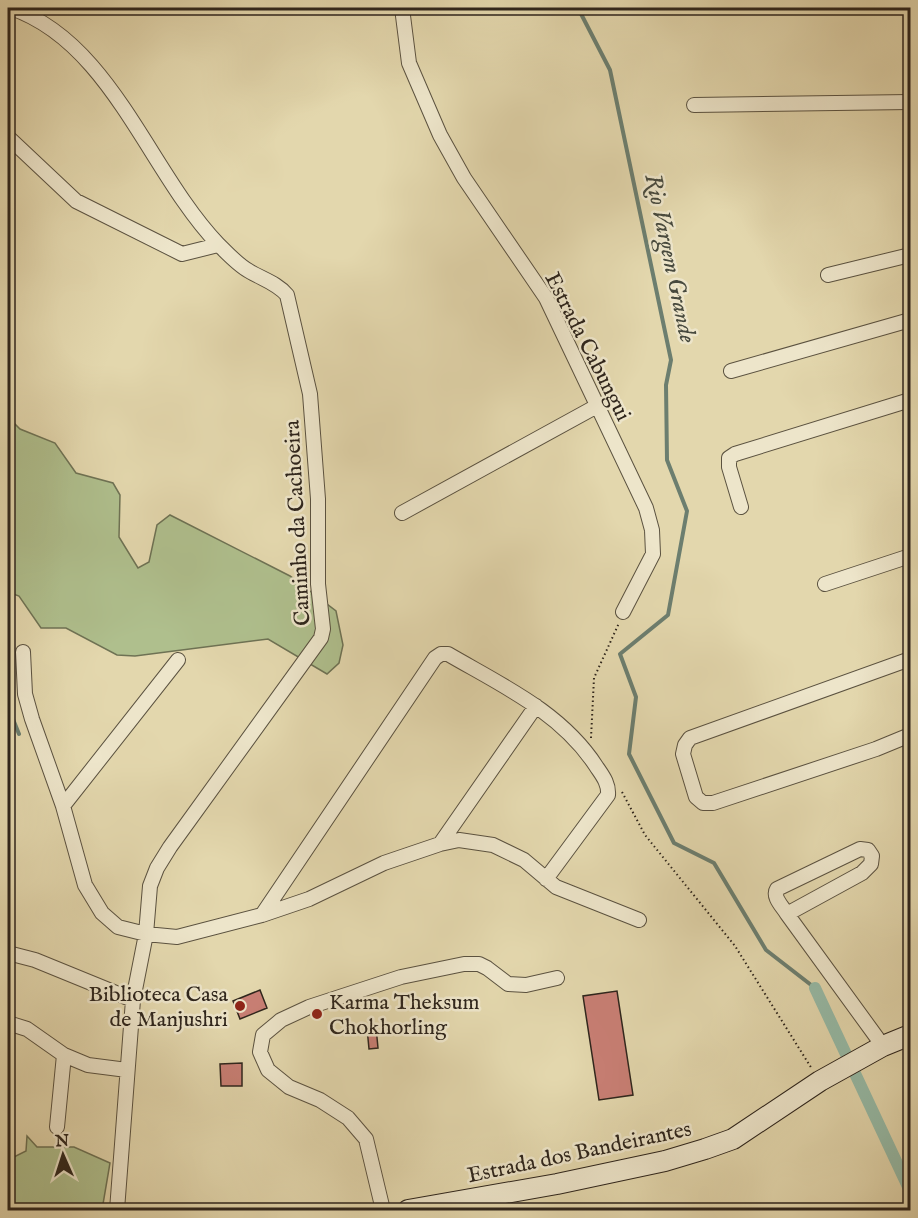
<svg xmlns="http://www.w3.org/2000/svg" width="918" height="1218" font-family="'IM FELL English',serif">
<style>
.green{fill:#afbf8d;stroke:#6e7254;stroke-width:1.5}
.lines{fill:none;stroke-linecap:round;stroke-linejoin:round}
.stream{stroke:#6c7e6f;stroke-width:4}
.canal{stroke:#96baa6;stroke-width:12}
.building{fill:#c97f75;stroke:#2e251c;stroke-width:1.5}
.street-casing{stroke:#5b5240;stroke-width:16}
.secondary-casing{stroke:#2e251c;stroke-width:22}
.path{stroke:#2e251c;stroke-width:2;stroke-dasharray:1.5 3;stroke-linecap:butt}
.street{stroke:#ede5ca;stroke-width:14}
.secondary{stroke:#ede5ca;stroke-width:20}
.poi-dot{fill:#8f2418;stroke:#ede5ca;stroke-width:2}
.labels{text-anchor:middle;stroke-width:5;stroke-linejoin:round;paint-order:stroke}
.street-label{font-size:22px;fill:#2e251c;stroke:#ede5ca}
.poi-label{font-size:22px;fill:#2e251c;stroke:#ede5ca;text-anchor:end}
.water-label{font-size:24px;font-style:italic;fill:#484a3e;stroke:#ede5ca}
</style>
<rect width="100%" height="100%" fill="#e3d7ad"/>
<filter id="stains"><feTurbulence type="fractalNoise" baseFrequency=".00333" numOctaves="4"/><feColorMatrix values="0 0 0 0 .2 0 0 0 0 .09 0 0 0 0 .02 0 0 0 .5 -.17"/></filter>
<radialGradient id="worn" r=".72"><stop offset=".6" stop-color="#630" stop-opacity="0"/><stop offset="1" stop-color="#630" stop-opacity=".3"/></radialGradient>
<path class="green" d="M8 417 20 429 55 443 76 473 113 483 120 495 119 537 138 568 149 562 157 525 170 515 290 576 336 611 343 645 339 663 327 674 268 639 135 656 117 655 66 628H41L19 596 8 592Z
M27 1136 37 1147H74L110 1163 102 1210H8V1155L10 1159 26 1151Z"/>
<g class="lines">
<path class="stream" d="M578 8 610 70 671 360 666 385 667 460 687 511 668 615 620 654 636 697 629 754 674 843 714 863 766 950 815 988
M8 707 19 734"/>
<path class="canal" d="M815 988 910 1191"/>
</g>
<path class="building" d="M260 990 267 1008 240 1019 233 1001Z
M617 991 633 1095 599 1100 583 996Z
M376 1027 378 1048 369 1049 367 1028Z
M242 1063V1086H221L220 1064Z"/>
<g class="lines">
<g class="street-casing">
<path id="street" d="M11 8C111 42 149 172 218 244 227 253 238 265 249 271 262 279 277 283 287 295L310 394 318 499V584L323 629 321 638 170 847 157 868 150 886 146 934 133 1000 117 1210
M402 8 409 63 440 135 464 178 546 298 646 508 652 530 653 554 623 612
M694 105 910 102
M8 137 76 201 182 254 218 245
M828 275 910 255
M731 371 910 320
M741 507 729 467V458L735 454 910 400
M402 513 597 406
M825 584 910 556
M23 652 25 694 32 719 63 806 85 885 102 913 118 927 146 934 177 937 262 915 309 899 384 863 440 844 459 840 493 845 524 860 556 887 639 920
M910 659 690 738 685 745 683 754 696 797 703 803H713L876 749 910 735
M63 806 178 660
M440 844 536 706
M787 914 862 873 871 864 872 856 868 850 860 849 777 889C772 897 783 907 787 914L883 1046
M262 915 435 658 441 654H448C501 685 561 712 596 766 602 775 609 783 608 795L546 879
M8 953 35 960 133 1000
M8 1023 27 1029 64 1055 88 1065 127 1070
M57 1127 64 1055
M383 1210 366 1139 348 1118 320 1100 289 1087 268 1070 260 1052 263 1035 281 1020 309 1007 401 977 464 964H479L487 968 508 984 526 985 557 978"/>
</g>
<g class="secondary-casing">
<path id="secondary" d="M408 1210 557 1184 665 1161 705 1149 733 1139 820 1081 883 1046 910 1035"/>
</g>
<path class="path" d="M591 738 594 678 619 623
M622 792 645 835 735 946 812 1069"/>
<use href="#street" class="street"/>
<use href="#secondary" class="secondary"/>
</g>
<g class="poi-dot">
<circle cx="240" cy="1006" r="6"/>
<circle cx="317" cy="1014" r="6"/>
</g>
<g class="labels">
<g class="street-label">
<text transform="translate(589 346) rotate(63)" y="8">Estrada Cabungui</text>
<text transform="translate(296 523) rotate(-93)" y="8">Caminho da Cachoeira</text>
<text transform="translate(579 1151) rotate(-12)" y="8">Estrada dos Bandeirantes</text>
</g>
<g class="poi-label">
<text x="228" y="1001">Biblioteca Casa<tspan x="228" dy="25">de Manjushri</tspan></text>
<text x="329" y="1009" text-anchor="start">Karma Theksum<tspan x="329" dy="25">Chokhorling</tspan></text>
</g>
<g class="water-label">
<text transform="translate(671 258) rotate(78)" y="8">Rio Vargem Grande</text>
</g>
</g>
<rect width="918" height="1218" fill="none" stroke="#e3d7ad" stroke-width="30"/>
<rect x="9" y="9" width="900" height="1200" fill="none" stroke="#2e251c" stroke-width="3"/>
<rect x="15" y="15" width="888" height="1188" fill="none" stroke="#2e251c" stroke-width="1.5"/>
<g transform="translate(63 1155) rotate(357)" stroke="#ede5ca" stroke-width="4.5" paint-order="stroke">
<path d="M0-4.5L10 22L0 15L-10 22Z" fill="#2e251c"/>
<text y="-9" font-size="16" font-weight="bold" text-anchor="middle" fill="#2e251c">N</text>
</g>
<rect width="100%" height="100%" filter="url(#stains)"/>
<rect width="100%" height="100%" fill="url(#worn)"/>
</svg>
